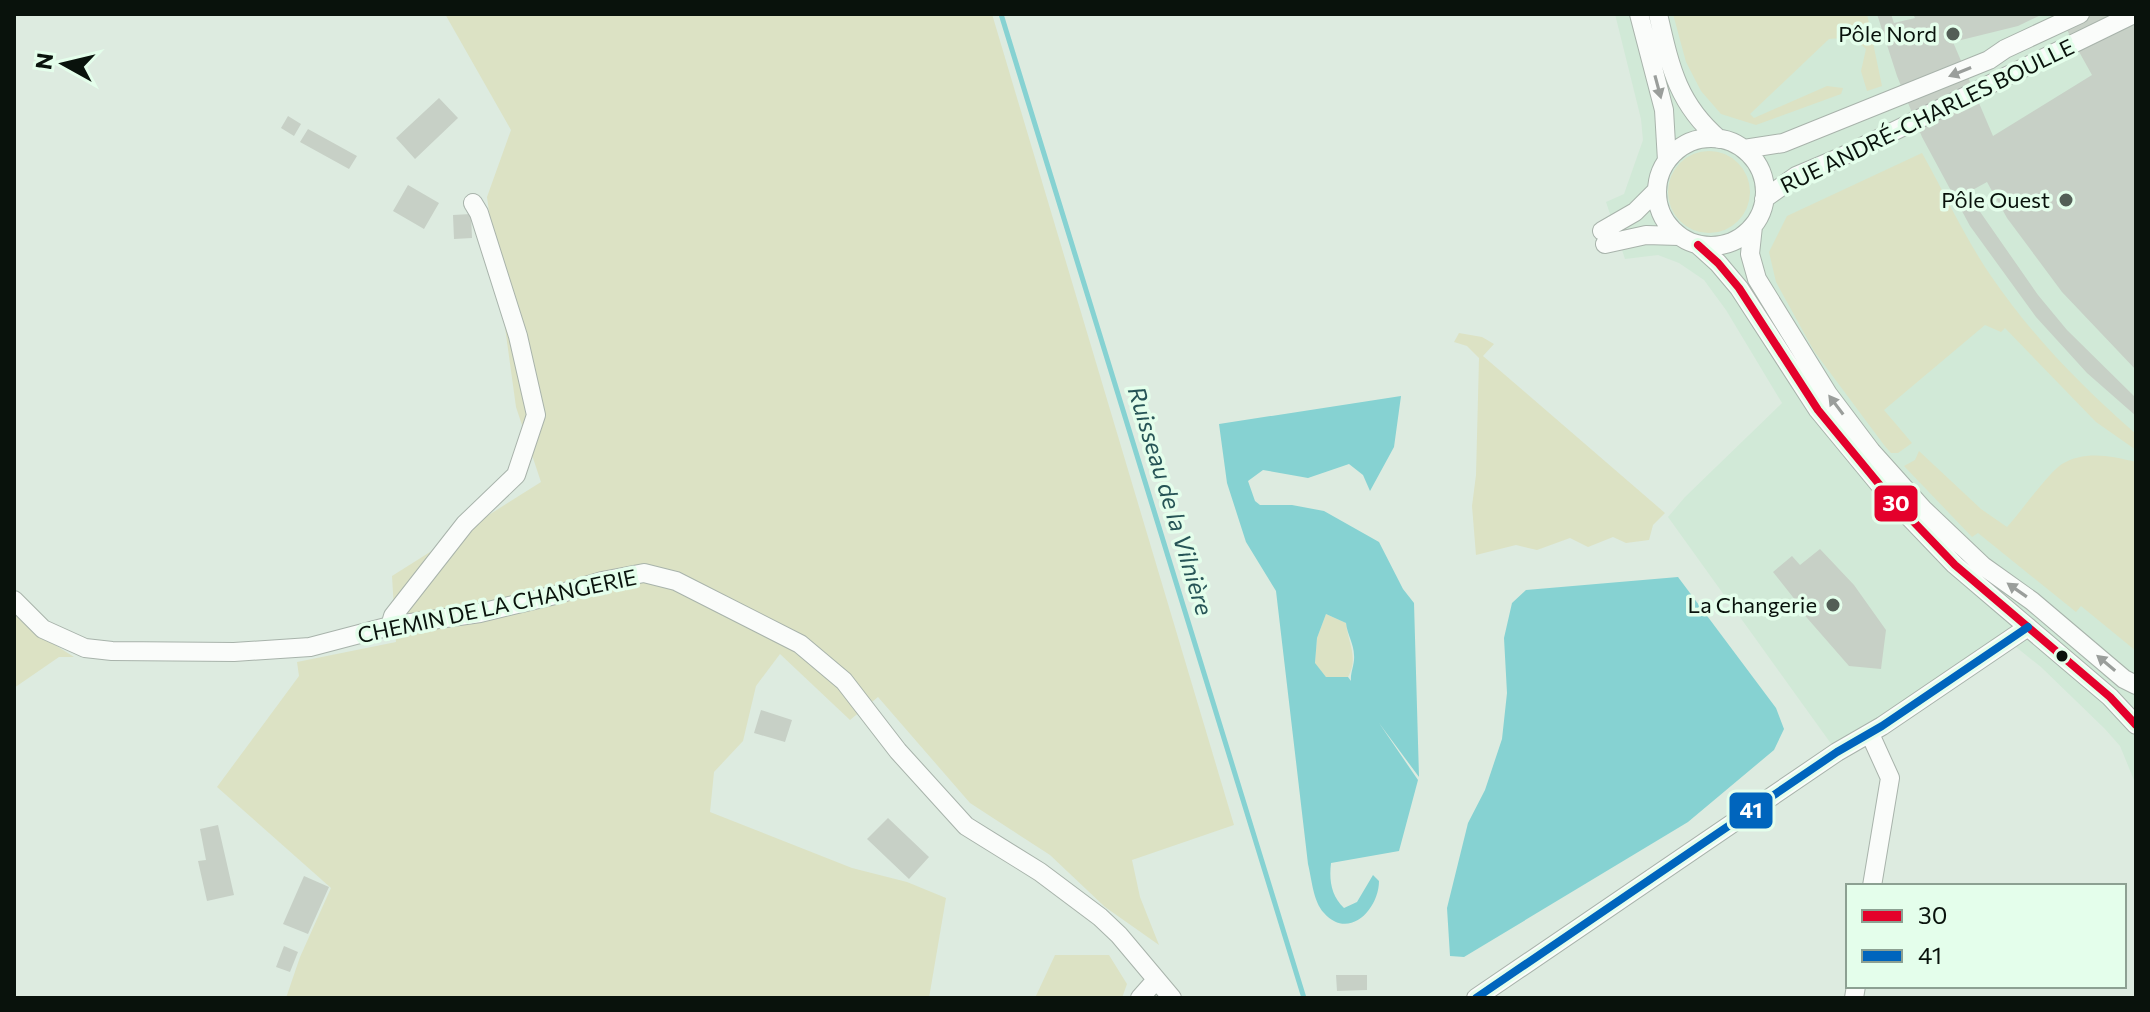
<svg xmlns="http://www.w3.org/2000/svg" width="2150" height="1012" font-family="Commissioner,sans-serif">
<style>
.built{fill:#d1e9d7}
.green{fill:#dce2c4}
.water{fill:#86d2d2;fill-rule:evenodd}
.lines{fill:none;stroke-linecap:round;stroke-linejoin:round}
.stream{stroke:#86d2d2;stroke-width:5}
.building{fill:#c7d0c6}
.minor-casing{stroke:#a8b3ab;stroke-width:20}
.minor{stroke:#fafcfa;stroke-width:18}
.bus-1-casing{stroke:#e4feeb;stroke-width:14}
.bus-2-casing{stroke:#e4feeb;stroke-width:14}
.bus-1{stroke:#e4002b;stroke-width:8}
.bus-2{stroke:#0065bd;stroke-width:8}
.oneway{fill:#9a9e9b}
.poi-dot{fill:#535e56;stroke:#e4feeb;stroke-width:3}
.bus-dot{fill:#09120c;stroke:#e4feeb;stroke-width:3}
.labels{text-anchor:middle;stroke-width:7;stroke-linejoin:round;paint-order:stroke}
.poi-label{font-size:22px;fill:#09120c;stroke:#e4feeb;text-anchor:end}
.street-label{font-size:22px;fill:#09120c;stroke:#e4feeb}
.water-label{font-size:24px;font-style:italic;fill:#265456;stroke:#e4feeb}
.line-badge{stroke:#e4feeb;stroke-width:3}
.badge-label{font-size:22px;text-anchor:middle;font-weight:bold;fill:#fff}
</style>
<rect width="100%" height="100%" fill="#ddebe0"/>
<path class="built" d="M1615 14H2136V785L2120 746 2105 729 2041 667 2006 639 1837 752 1668 517 1685 497 1782 403 1726 310 1704 280 1679 263 1658 255 1625 259 1606 202 1624 194 1643 140 1641 119Z"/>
<path class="green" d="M445 14H992L1234 825 1132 860 1140 897 1159 945 1105 907 1050 855 970 803 878 697 850 720 780 654 756 686 743 741 714 772 710 812 852 868 907 882 946 898 929 998H286L300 957 331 888 217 787 299 676 297 662 396 642 392 576 541 482 516 407 487 197 511 130Z
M1673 14H1867L1882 86 1867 91 1861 71 1866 49C1855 38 1844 38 1829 39L1750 114 1754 118 1827 86 1843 88 1841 94 1756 125 1721 114 1701 91 1686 62Z
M1668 192a41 41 0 1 1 82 0a41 41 0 1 1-82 0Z
M1922 153C1945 194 1965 238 1991 276 2032 336 2082 387 2136 434V450L2096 422 2005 328 2001 332 1985 325 1884 410 1912 443 1898 453H1891L1884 445 1814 351 1776 282 1769 252 1787 216Z
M1459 333 1482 337 1494 344 1483 356 1665 513 1653 525 1649 540 1626 543 1613 537 1588 547 1570 538 1537 550 1516 545 1476 555 1472 506 1476 475 1479 358 1467 346 1454 342Z
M1919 451 1981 509 2007 527C2019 514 2050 471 2062 464 2085 450 2112 456 2136 462V651L2081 606 2076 612 1978 533 1972 537 1904 466 1915 460Z
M14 610 49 641 74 657H59L14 688Z
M1326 614 1346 623C1348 643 1359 658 1348 677H1326L1315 664 1317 638Z
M1055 955H1109L1127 984 1122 998H1035Z"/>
<path class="water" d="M1401 396 1394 447 1370 491 1363 475 1349 464 1308 478 1263 470 1248 481 1255 501 1260 505H1292L1324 511 1379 542 1403 589 1414 603 1419 777 1379 723 1418 780 1399 851 1331 863C1329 880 1331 896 1344 908L1357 902 1373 875 1379 881C1379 909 1349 941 1324 913 1313 901 1312 880 1308 864L1276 591 1246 542 1227 483 1219 424ZM1326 614 1346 623C1347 634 1354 644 1354 655 1355 664 1350 673 1351 681L1348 677H1326L1315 663 1317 638Z
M1678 577 1776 708 1784 729 1774 750 1688 822 1464 957 1450 956 1447 908 1468 823 1485 790 1502 739 1507 693 1504 638 1512 603 1526 590Z"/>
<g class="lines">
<path class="stream" d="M1001 14 1304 998"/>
</g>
<path class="building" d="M1877 14H1891L1894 23 1915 18 1913 14H2043L2018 26 1953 42 1993 136 2092 75 2058 14H2132L2136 21V370L2062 292 2007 218 1987 182 1967 193 2038 295 2067 330 2136 398V416L2087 373 2036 317 1970 226 1922 137 1897 76Z
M439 98 458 118 415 159 396 138Z
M288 116 301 124 294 136 281 128Z
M308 129 357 156 349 169 300 142Z
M408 185 439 203 424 229 393 211Z
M471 214 472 238 454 239 453 215Z
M1820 549 1854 585 1886 630 1881 669 1849 666 1794 603 1796 601 1773 572 1792 556 1800 565Z
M761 710 792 720 785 742 754 733Z
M888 818 929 857 909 879 867 839Z
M218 825 234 895 207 901 198 861 206 860 200 829Z
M304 876 329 887 308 934 283 924Z
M284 946 298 952 290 972 276 967Z
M1336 975H1367V990L1337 991Z"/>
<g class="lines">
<g class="minor-casing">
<path id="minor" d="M1639 14 1664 110 1667 161
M1658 14C1670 66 1677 103 1719 139
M1657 192a54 54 0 1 1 108 0a54 54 0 1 1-108 0Z
M1744 149 1783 143 1989 60 2005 49 2080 14
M1764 199 1796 176 1841 157 2134 14
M1753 226 1750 254 1757 279 1828 394 1871 451 1923 509 1983 566 2032 601 2124 679 2136 685
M1602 231 1635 212 1657 190
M1605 244 1646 235 1679 236
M1698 245 1718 263 1739 288 1818 410 1888 495 1955 565 2110 697 2136 725
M14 600 43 629 85 648 112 651 234 652 310 647 390 626 480 613 555 595 602 581 644 573 676 581 800 644 844 681 898 751 966 826 1040 872 1100 917 1119 935 1172 998
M390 626 393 616 465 524 516 475 536 415 518 336 479 213 473 203
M1870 734 1890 778 1872 886
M1140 998 1156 980
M1476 998 1837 752 1882 726 2028 627
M1854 998 1856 986"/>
</g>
<use href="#minor" class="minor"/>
<g class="bus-1-casing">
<path id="bus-1" d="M1698 245 1718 263 1739 288 1818 410 1888 495 1955 565 2110 697 2136 725"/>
</g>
<g class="bus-2-casing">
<path id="bus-2" d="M1476 998 1837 752 1882 726 2028 627"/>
</g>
<use href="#bus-1" class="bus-1"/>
<use href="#bus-2" class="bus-2"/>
</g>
<defs><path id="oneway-solid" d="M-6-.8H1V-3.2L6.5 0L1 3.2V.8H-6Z" transform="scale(2)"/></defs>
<g class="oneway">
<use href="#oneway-solid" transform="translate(1960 72) rotate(158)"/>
<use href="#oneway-solid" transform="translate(1658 87) rotate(75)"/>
<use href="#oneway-solid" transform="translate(1836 405) rotate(-127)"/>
<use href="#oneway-solid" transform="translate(2017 590) rotate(-145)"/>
<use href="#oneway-solid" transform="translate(2106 663) rotate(-140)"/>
</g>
<g class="poi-dot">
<circle cx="1953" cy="34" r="8"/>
<circle cx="2066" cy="200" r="8"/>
<circle cx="1833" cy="605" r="8"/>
</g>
<circle class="bus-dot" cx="2062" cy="656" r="7"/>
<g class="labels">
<g class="poi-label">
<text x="1937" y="42">Pôle Nord</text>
<text x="2050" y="208">Pôle Ouest</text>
<text x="1817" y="613">La Changerie</text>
</g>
<g class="street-label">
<text transform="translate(1927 116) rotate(-26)" y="8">RUE ANDRÉ-CHARLES BOULLE</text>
<text transform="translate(497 606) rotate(-12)" y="8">CHEMIN DE LA CHANGERIE</text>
</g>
<g class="water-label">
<text transform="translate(1170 501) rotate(73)" y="8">Ruisseau de la Vilnière</text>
</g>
</g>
<g class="line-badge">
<rect x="1873" y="484" width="46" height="39" rx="8" fill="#e4002b"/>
<rect x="1728" y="791" width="46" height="39" rx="8" fill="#0065bd"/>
</g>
<g class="badge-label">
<text x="1896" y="511">30</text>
<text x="1751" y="818">41</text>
</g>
<rect width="2150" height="1012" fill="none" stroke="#09120c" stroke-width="32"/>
<rect x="1846" y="884" width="280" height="104" fill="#e4feeb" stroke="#8ca092" stroke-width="2"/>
<rect x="1862" y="910" width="40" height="12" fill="#e4002b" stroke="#8ca092" stroke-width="2"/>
<text x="1918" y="924" font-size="24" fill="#09120c">30</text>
<rect x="1862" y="950" width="40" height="12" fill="#0065bd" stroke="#8ca092" stroke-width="2"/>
<text x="1918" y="964" font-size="24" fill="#09120c">41</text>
<g transform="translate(64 64) rotate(278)" stroke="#e4feeb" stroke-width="6" paint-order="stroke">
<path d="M0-6L14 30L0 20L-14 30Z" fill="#09120c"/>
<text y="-12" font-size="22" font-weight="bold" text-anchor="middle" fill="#09120c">N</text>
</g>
</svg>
